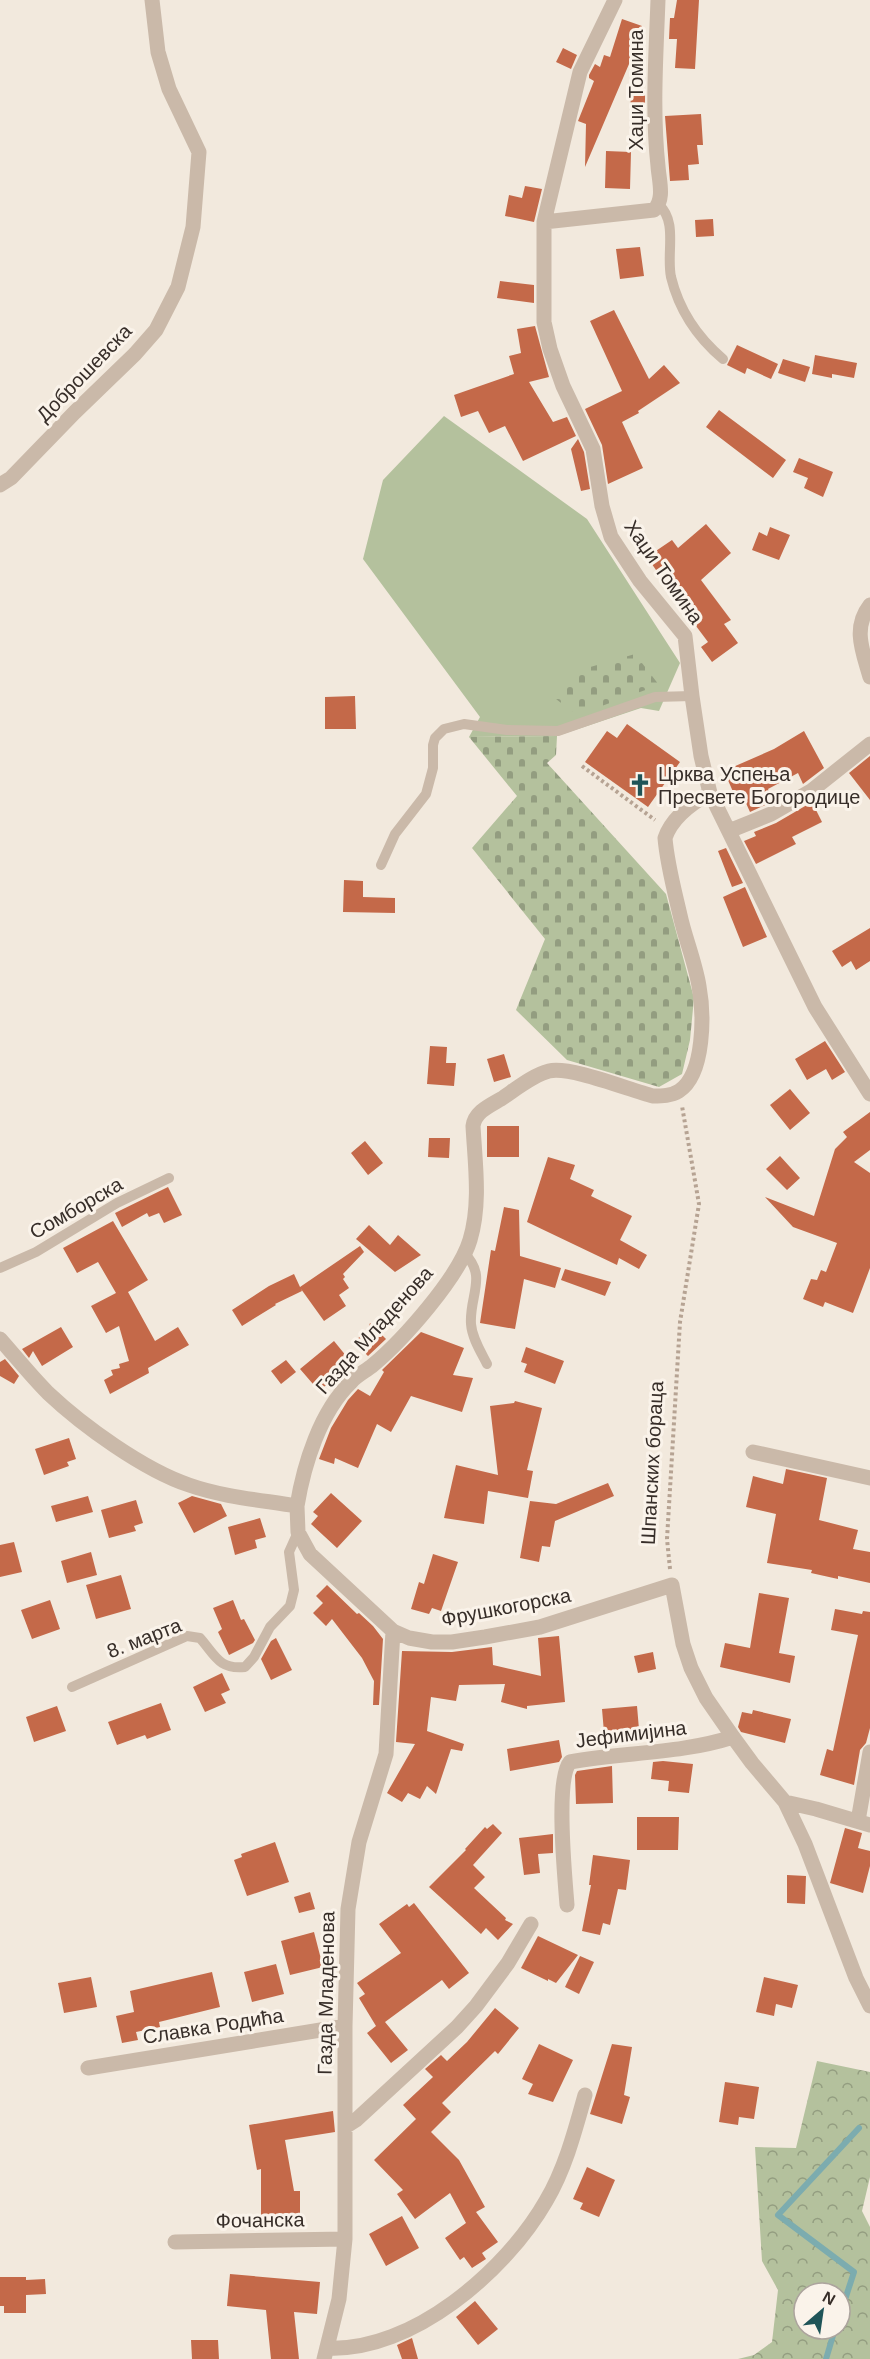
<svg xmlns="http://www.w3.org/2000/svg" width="870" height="2359" font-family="Arial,sans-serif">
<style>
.grass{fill:#b4c19d}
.forest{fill:url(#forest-crowns);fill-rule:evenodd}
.cemetery{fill:url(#cemetery-stones)}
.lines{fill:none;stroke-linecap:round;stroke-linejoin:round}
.stream{stroke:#7cacaf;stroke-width:6}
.building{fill:#c46949}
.path{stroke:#b6a393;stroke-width:4;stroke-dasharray:3 3;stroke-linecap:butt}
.lane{stroke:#cab9a9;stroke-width:10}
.street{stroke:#cab9a9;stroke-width:15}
.labels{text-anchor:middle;stroke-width:6;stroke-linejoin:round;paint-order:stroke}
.street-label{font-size:20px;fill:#372e29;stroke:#faf3ea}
.poi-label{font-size:20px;fill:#372e29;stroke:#faf3ea;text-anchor:start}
</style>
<defs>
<pattern id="forest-crowns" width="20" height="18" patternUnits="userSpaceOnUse" patternTransform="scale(1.5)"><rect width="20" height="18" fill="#b4c19d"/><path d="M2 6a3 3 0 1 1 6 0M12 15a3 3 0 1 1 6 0" fill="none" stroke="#939d80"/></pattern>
<pattern id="cemetery-stones" width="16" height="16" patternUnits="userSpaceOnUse" patternTransform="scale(1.5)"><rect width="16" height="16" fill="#b4c19d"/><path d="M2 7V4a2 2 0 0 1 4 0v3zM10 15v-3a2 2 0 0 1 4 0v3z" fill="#939d80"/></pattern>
</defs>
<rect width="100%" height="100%" fill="#f2e9dd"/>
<path class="grass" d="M444 416 587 519 680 663 659 711 641 708 557 736 469 737 480 717 363 559 383 480Z"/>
<path class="forest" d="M817 2061 870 2072V2177L862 2211 870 2227V2359H738L754 2355 772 2342 778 2290 762 2261 755 2147 796 2148ZM804 2293H840V2329H804Z"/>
<path class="cemetery" d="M635 654 659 685 577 715 552 696 580 670Z
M557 736 556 755 547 763 666 894 694 998 690 1040 682 1074 659 1087 567 1060 516 1010 545 939 472 848 517 796 469 737Z"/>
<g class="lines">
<path class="stream" d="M840 2315 854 2272 778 2215 859 2128
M826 2359 835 2329"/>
</g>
<path class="building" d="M677 0H699L695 69 675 68 677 39H669L670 18H674Z
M622 19 642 26 635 50 585 167 586 124 578 121 594 81 589 78V75L595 64 600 67 604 55 610 57Z
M563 48 577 55 571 69 556 62Z
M630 92H645V125H632Z
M701 114 703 145H697L699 164 688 165 689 180 670 181 665 116Z
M606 151 631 152 630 189 605 188Z
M525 186 542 189 534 222 505 216 509 195 522 198Z
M713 219 714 236 696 237 695 220Z
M640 247 644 276 620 279 616 249Z
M500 281 534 285V303L497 298Z
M614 310 649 379 664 365 680 383 638 411 639 413 622 422 643 468 608 484 602 445 585 409 622 391 590 321Z
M535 326 549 377 529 382 553 422 567 417 576 436 523 461 505 426 489 433 478 411 461 417 454 395 514 374 509 356 521 353 517 329Z
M737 345 778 364 771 379 747 368 745 374 727 365Z
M815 355 857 363 854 378 832 374V378L812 374Z
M783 359 810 367 805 382 778 373Z
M719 410 786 460 773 478 706 427Z
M578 439 584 452 590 489 581 491 571 449Z
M799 458 833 472 823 497 804 488 808 478 793 472Z
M706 524 731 553 701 580 731 620 724 624 738 643 712 662 701 647 708 642 693 622 700 617 679 592 674 596 647 557 672 540 678 548Z
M770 527 790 535 779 560 752 550 759 532 767 536Z
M355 696 356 729H325V697Z
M627 724 680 762 648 807 585 762 607 731 617 738Z
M804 731 824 768 803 784 798 773 768 789 774 801 750 812 741 792 734 794 724 771 774 749Z
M870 756V800L849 773Z
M812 802 822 822 792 837 796 844 756 864 744 841 756 836 754 832 776 823Z
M726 848 743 883 732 887 718 851Z
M344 880 363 881V897L395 898V913L343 912Z
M745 887 767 937 743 947 723 897Z
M870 928V961L856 970 851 961 842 967 832 951Z
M825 1041 845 1072 832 1080 826 1069 807 1080 795 1059Z
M430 1046 447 1047 446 1063H456L454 1086 427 1084Z
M504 1054 511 1077 494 1082 487 1059Z
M790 1089 810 1113 790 1130 770 1105Z
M870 1112V1150L854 1162 870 1173V1268L853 1313 825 1302 823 1307 803 1299 811 1279 817 1280 821 1270 826 1272 837 1243 793 1227 765 1197 814 1216 835 1149 847 1137 843 1132Z
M487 1126H519V1157H487Z
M429 1138H450L449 1158 428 1157Z
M365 1141 383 1163 368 1175 351 1153Z
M780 1156 800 1178 787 1190 766 1169Z
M548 1157 575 1165 570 1179 594 1190 591 1196 632 1216 620 1240 647 1255 639 1269 619 1258 617 1265 527 1222Z
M168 1187 182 1215 164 1223 159 1213 149 1217 147 1213 122 1227 115 1213Z
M504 1207 519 1210 520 1256 561 1268 555 1288 524 1279 515 1329 480 1323 491 1250 495 1251Z
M113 1221 148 1280 128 1292 155 1341 178 1327 189 1345 148 1368 149 1373 110 1394 104 1380 113 1375 111 1370 120 1368 119 1364 129 1361 119 1326 106 1333 91 1306 116 1293 98 1262 77 1273 63 1248Z
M369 1225 390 1245 398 1235 421 1255 395 1272 356 1239Z
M360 1246 364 1252 343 1274 345 1277 343 1279 349 1288 339 1295 346 1306 324 1321 301 1289 302 1291 275 1304 276 1305 242 1326 232 1310 269 1286 294 1274 300 1287Z
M565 1269 611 1282 605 1296 561 1280Z
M370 1323 386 1339 368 1356 354 1342 368 1329Z
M61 1327 73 1347 42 1366 33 1351 29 1358 22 1349Z
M421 1332 464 1348 453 1375 473 1378 462 1412 411 1396 391 1432 377 1424 358 1468 335 1458 334 1464 319 1459 331 1428 348 1400 358 1389 370 1396 384 1372 382 1370Z
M334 1341 347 1357 329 1372 337 1376 319 1391 300 1369Z
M526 1347 564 1361 555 1384 524 1372 527 1364 521 1362Z
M5 1359 19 1376 14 1384 0 1376V1362Z
M286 1360 296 1372 281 1384 271 1371Z
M515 1401 542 1408 527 1470 533 1471 528 1498 488 1491 484 1524 444 1518 456 1465 498 1475 490 1406 514 1403Z
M69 1438 76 1459 67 1462 69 1466 44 1475 35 1449Z
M786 1469 827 1478 819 1520 858 1530 853 1549 870 1552V1583L838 1576V1579L811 1573 812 1570 767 1563 776 1514 746 1507 753 1476 783 1484Z
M608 1483 614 1496 555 1521 550 1547 542 1546 539 1562 520 1558 530 1501 556 1504Z
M331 1493 362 1521 337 1548 311 1524 318 1516 313 1512Z
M88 1496 93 1512 56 1522 51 1506Z
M192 1496 221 1504 227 1516 194 1533 178 1503Z
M136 1500 143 1523 134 1526 136 1531 109 1538 101 1510Z
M260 1518 266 1537 255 1540 257 1548 235 1555 228 1527Z
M14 1542 22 1572 0 1577V1545Z
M91 1552 97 1575 67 1583 61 1561Z
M433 1554 458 1562 441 1611 432 1608 429 1614 411 1609 419 1582 424 1584Z
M121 1575 131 1609 96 1619 86 1585Z
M327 1585 357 1614 359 1613 373 1626 383 1639 379 1705H373L374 1681 362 1658 332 1619 326 1626 313 1613 323 1603 316 1596Z
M759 1593 789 1598 779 1653 795 1656 790 1683 720 1667 725 1643 750 1648Z
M50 1600 60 1629 32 1639 21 1610Z
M233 1600 241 1620 244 1619 255 1640 253 1643 229 1655 218 1632 222 1629 213 1608Z
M835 1609 862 1614 863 1611 870 1612V1728L866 1743 860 1750 854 1785 820 1775 827 1749 833 1751 858 1635 831 1630Z
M559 1636 565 1702 527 1706V1709L501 1702 505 1684 459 1685 456 1701 431 1697 427 1731 464 1744 462 1751 451 1749 436 1794 427 1786 420 1799 408 1793 402 1802 387 1793 415 1744 396 1742 402 1651 452 1652 492 1647 493 1665 541 1676 538 1638Z
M276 1638 292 1670 271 1680 261 1659 271 1641Z
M653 1652 656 1669 638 1673 634 1656Z
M222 1673 230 1690 221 1694 226 1703 205 1712 193 1687Z
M161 1703 171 1730 147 1739 145 1735 117 1745 108 1722Z
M57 1706 66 1731 34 1742 26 1717Z
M637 1706 640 1741 605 1744 602 1709Z
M753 1710 791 1719 785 1743 741 1732 738 1727 742 1712 752 1714Z
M559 1740 562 1757 559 1762 510 1771 507 1749Z
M663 1761 693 1764 689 1793 668 1791 669 1781 651 1779 653 1762Z
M612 1766 613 1803 576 1804 575 1775 577 1771Z
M637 1817H679L678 1850H637Z
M493 1824 502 1833 473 1865 485 1877 474 1888 506 1918 505 1920 513 1924 498 1940 486 1928 481 1934 429 1887 466 1850 465 1849 485 1827 487 1829Z
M845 1828 862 1833 858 1848 870 1851V1866L863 1893 830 1883Z
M553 1834V1853L538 1854 540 1873 524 1875 519 1838Z
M275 1842 289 1882 247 1896 234 1860 242 1857 241 1854Z
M593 1855 630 1860 626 1890 618 1889 610 1925 603 1923 600 1935 582 1931 591 1885H589Z
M787 1875 806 1876 805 1904 787 1903Z
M310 1892 315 1909 299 1913 294 1897Z
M414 1903 469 1973 449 1989 442 1980 385 2022 408 2050 391 2063 367 2033 376 2026 359 1998 365 1994 357 1983 401 1953 379 1924 407 1904 409 1907Z
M314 1932 323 1967 290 1975 281 1941Z
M538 1936 578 1955 556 1983 548 1979V1981L521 1968Z
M580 1956 594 1962 579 1994 565 1987Z
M276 1964 284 1994 252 2002 244 1972Z
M212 1972 220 2007 159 2022 160 2027 136 2032 138 2040 122 2043 116 2016 134 2012 130 1991Z
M91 1977 97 2007 64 2013 58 1983Z
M764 1977 798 1985 792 2008 776 2004 774 2016 756 2012Z
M495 2008 519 2028 498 2054 495 2051 442 2103 451 2112 431 2132 459 2160 485 2207 476 2212 498 2242 482 2253 486 2259 472 2268 464 2257 460 2260 445 2238 466 2223 450 2193 415 2219 397 2194 403 2190 374 2160 416 2119 403 2105 433 2077 425 2069 441 2055 447 2061 467 2042Z
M539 2044 573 2060 553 2102 528 2094 533 2084 522 2079Z
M612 2044 632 2047 624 2095 630 2097 622 2124 590 2114Z
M725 2082 759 2087 754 2119 739 2117 738 2125 719 2122Z
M333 2111 335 2132 285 2140 294 2191H300V2225L261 2224V2169L257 2170 249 2125Z
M587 2167 615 2180 599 2217 580 2209 583 2203 573 2199Z
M402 2216 419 2248 386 2266 369 2234Z
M230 2274 320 2282 317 2314 294 2312 299 2359H271L266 2310 227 2306Z
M0 2277H26V2280L45 2279 46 2294 26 2295V2313H4V2306H0Z
M475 2301 498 2329 478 2345 456 2317Z
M412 2338 418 2359H402L397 2345Z
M191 2340H218L219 2359H192Z"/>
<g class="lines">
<path class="path" d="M582 766 655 820
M670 1569 667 1539 680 1322 699 1204 682 1106"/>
<path class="lane" d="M659 205C678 222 666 253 671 277 679 310 697 337 723 359
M381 865 395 834 426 794 433 768V745L435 738 444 729 464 724 507 730 558 731 655 697 692 696
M464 1253C488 1276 469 1296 471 1324 472 1338 481 1352 487 1364
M0 1268 36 1252 117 1203 169 1178
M72 1687 187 1636 200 1638C215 1655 219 1670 245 1667L254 1657 270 1627 290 1606 294 1590 289 1552 298 1532"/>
<path class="street" d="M615 0 580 72 544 222V322L550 349 563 386 593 449 602 506 611 537 640 581 685 636 692 696 701 756 710 793 815 1007 870 1094
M544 222 654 210C665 199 659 181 658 166 652 112 656 55 658 0
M0 485 11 478 75 412 135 354 156 330 178 287 193 227 199 152 169 89 158 52 152 0
M870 605C852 628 863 652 870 677
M729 831 771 814 811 791 870 744
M0 1339C16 1357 31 1376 48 1393 83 1426 144 1470 189 1485 223 1497 261 1500 297 1506L298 1532 310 1554 393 1631 409 1638 432 1642H452L485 1637 540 1627 672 1585 683 1644 691 1668 706 1698 733 1737 752 1763 785 1802 805 1844 856 1978 870 2006
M753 1452 870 1478
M297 1506C304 1464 320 1412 351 1382 357 1375 366 1371 373 1365 403 1340 459 1277 470 1240 481 1204 475 1163 473 1126 475 1112 489 1106 501 1099 516 1089 533 1075 549 1071 571 1066 629 1090 653 1096 662 1096 671 1096 679 1091 705 1074 704 1013 699 986 695 962 685 938 680 915 674 889 667 863 665 838 672 817 692 803 710 793
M785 1802 816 1809 870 1825
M858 1821 870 1752
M567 1905C565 1878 555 1780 570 1762 625 1752 680 1754 733 1737
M88 2068 345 2026
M345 2127 356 2120 457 2027 476 2006 508 1963 531 1924
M175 2242 345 2239
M328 2348C412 2352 506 2271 546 2201 565 2169 575 2131 585 2095
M324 2359 339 2299 345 2239V2026L348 1909 359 1842 386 1754 393 1631"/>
</g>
<defs>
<g id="church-bare" transform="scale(1.8)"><path d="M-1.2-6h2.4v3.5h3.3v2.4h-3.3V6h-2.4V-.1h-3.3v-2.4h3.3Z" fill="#1f5458" stroke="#faf3ea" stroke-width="2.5" paint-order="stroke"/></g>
</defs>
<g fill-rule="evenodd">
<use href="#church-bare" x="640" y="785"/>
</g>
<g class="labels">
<g class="street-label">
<text transform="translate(636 90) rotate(-90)" y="7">Хаџи Томина</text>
<text transform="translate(84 373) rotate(-46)" y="7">Доброшевска</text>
<text transform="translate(664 572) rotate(55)" y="7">Хаџи Томина</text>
<text transform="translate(76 1208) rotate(-30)" y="7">Сомборска</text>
<text transform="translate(374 1330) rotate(-48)" y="7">Газда Младенова</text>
<text transform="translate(652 1463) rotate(-87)" y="7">Шпанских бораца</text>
<text transform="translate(506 1607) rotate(-11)" y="7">Фрушкогорска</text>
<text transform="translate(144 1638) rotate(-21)" y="7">8. марта</text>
<text transform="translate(631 1734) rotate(-7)" y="7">Јефимијина</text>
<text transform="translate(326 1993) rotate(-89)" y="7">Газда Младенова</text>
<text transform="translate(213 2026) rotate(-9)" y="7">Славка Родића</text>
<text transform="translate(260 2220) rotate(-1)" y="7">Фочанска</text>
</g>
<g class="poi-label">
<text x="658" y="781">Црква Успења<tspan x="658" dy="23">Пресвете Богородице</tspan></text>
</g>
</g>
<g transform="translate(822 2311) rotate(29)"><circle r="28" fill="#faf3ea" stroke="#aca49d" stroke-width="1.5"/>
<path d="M0-4.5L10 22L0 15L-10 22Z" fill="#1f5458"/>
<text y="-9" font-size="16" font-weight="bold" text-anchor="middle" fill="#372e29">N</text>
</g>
</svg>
